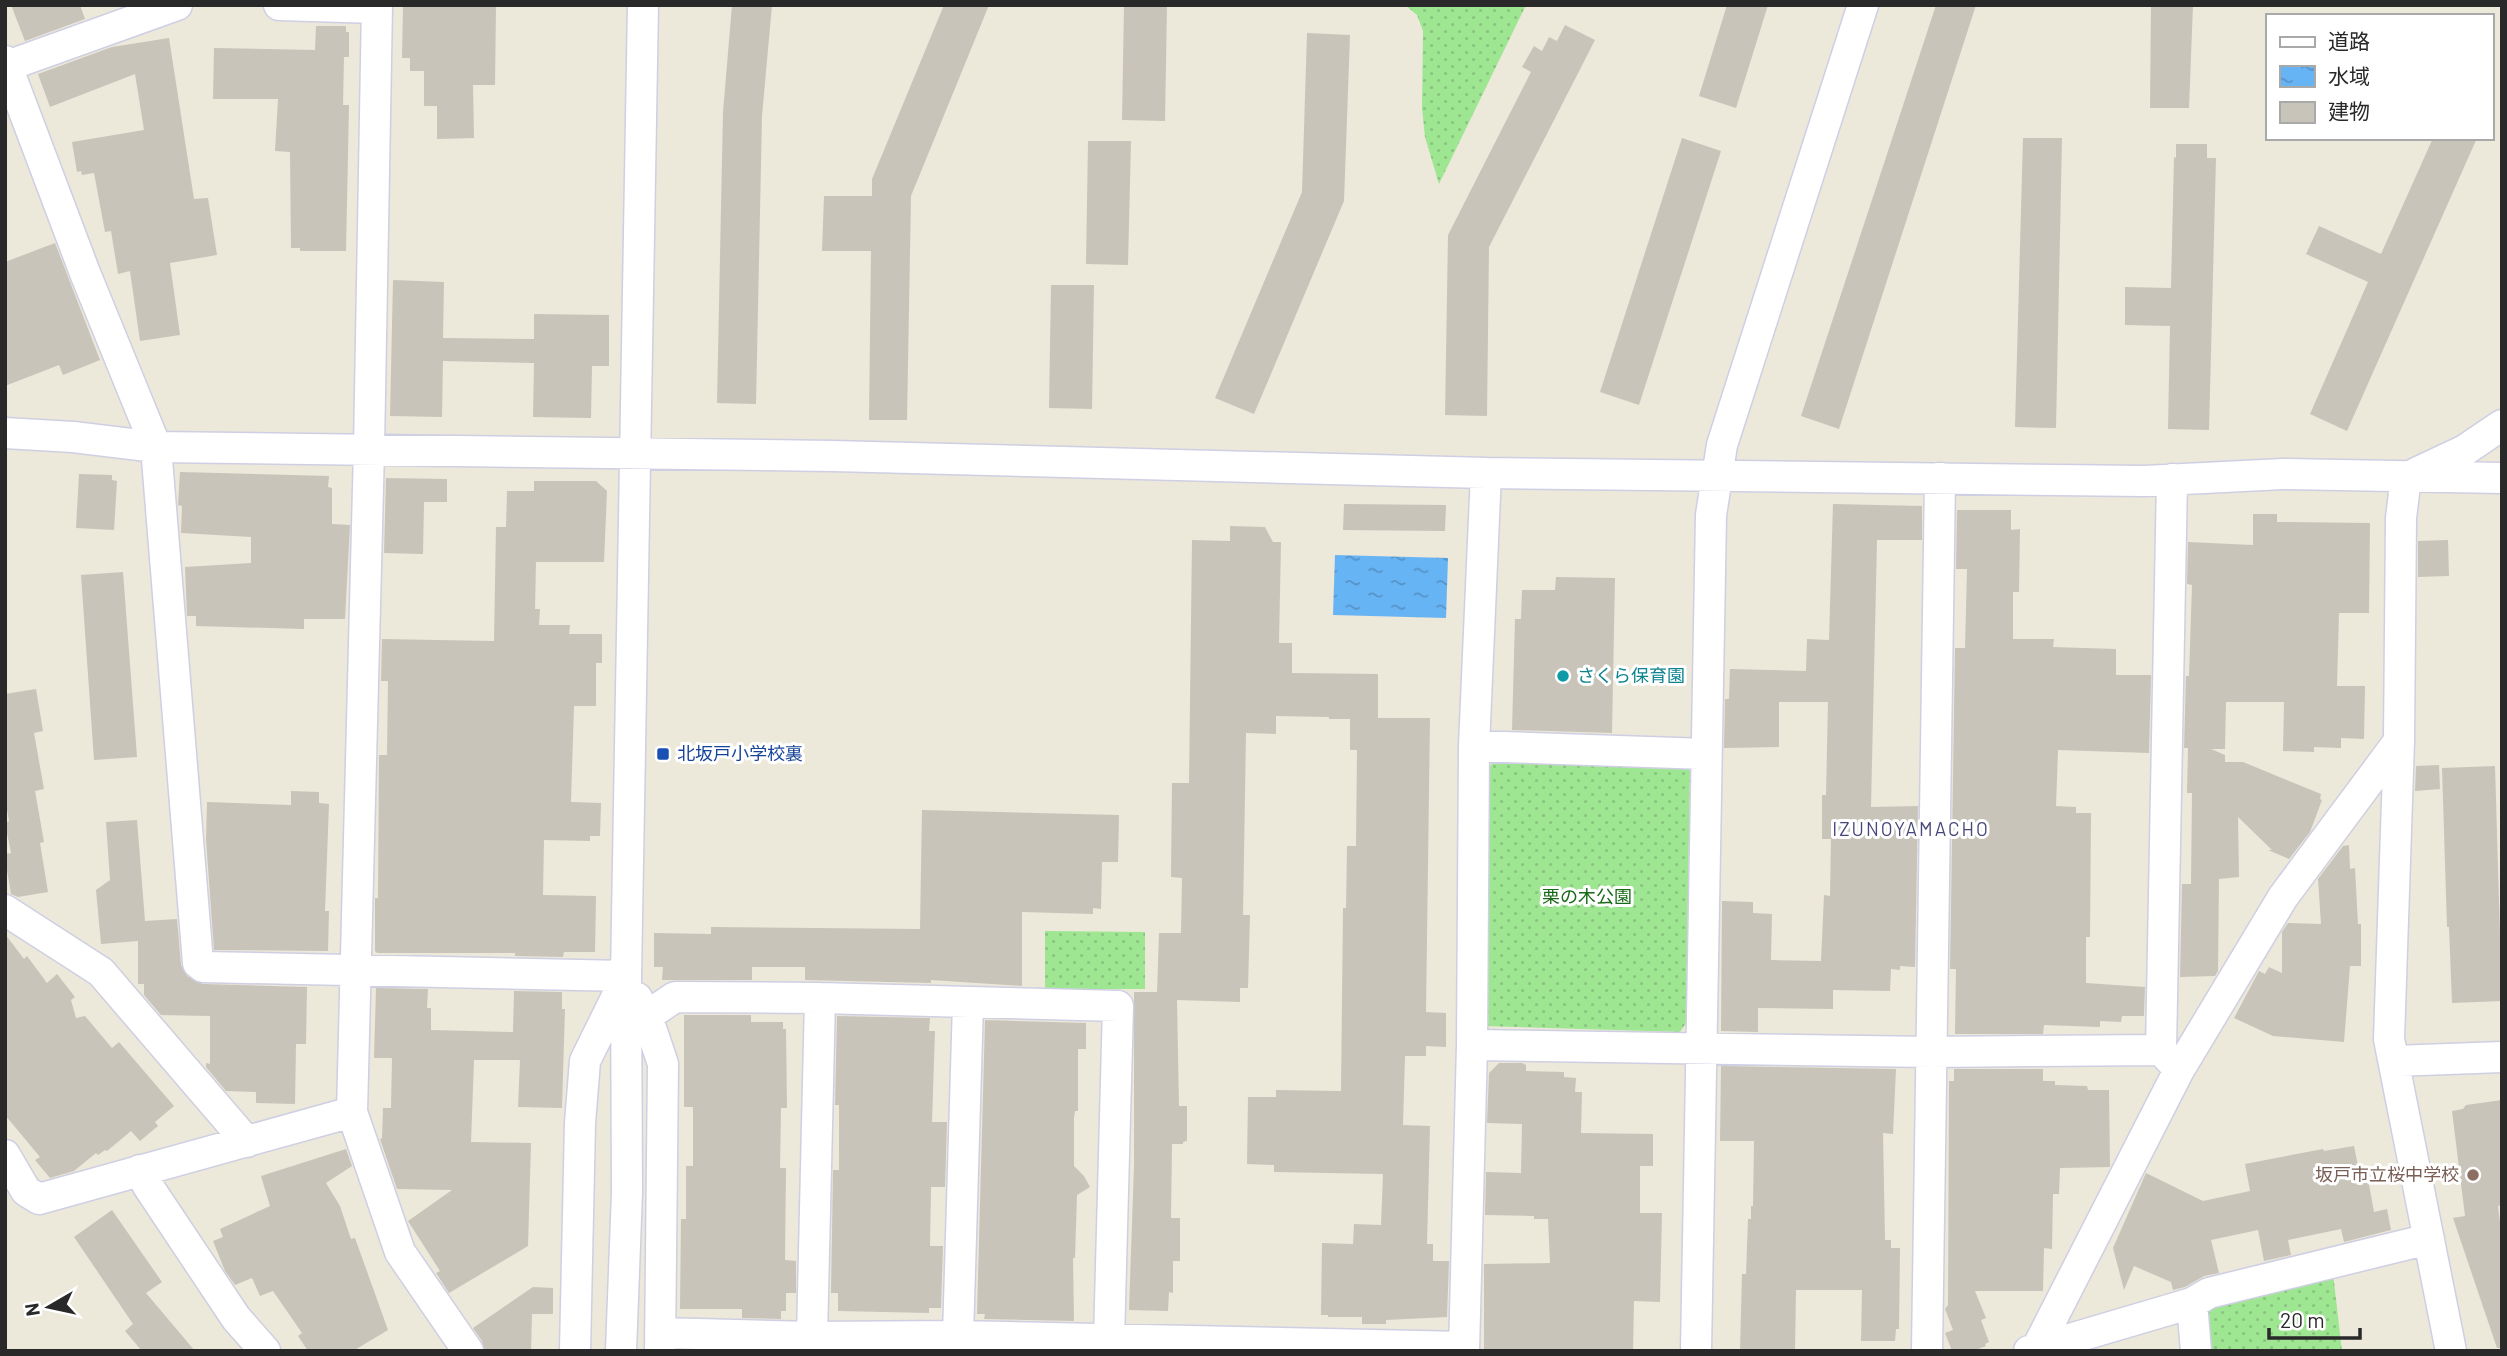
<svg xmlns="http://www.w3.org/2000/svg" width="2507" height="1356" font-family="Barlow,'Noto Sans JP',sans-serif">
<style>
.grass{fill:url(#grass-dots)}
.water{fill:url(#water-ripples)}
.building{fill:#c8c4ba}
.lines{fill:none;stroke-linecap:round;stroke-linejoin:round}
.minor-casing{stroke:#cfcfe3;stroke-width:33}
.minor{stroke:#fff;stroke-width:30}
.culture-dot{fill:#0f9aa8;stroke:#fff;stroke-width:2.5}
.transit-dot{fill:#1a4fb4;stroke:#fff;stroke-width:2.5}
.education-dot{fill:#8d6e63;stroke:#fff;stroke-width:2.5}
.labels{text-anchor:middle;stroke-width:6;stroke-linejoin:round;paint-order:stroke}
.culture-label{font-size:18px;fill:#0d838f;stroke:#fff;text-anchor:start}
.transit-label{font-size:18px;fill:#164399;stroke:#fff;text-anchor:start}
.park-label{font-size:18px;fill:#176a16;stroke:#fff}
.education-label{font-size:18px;fill:#785e54;stroke:#fff;text-anchor:end}
.neighbourhood-label{font-size:19px;letter-spacing:2px;fill:#48477c;stroke:#fff}
</style>
<defs>
<pattern id="grass-dots" width="8" height="8" patternUnits="userSpaceOnUse" patternTransform="scale(1.75)"><rect width="8" height="8" fill="#9fe693"/><path d="M2 2h.1M6 6h.1" fill="none" stroke="#89c57f" stroke-width="1.8" stroke-linecap="round"/></pattern>
<pattern id="water-ripples" width="26" height="14" patternUnits="userSpaceOnUse" patternTransform="scale(1.75)"><rect width="26" height="14" fill="#67b4f5"/><path d="M2 4q2-2 4 0t4 0M15 11q2-2 4 0t4 0" fill="none" stroke="#5592c6"/></pattern>
</defs>
<rect width="100%" height="100%" fill="#ece8da"/>
<path class="grass" d="M1405 5H1526L1439 184 1425 137 1422 108 1423 31 1417 15Z
M1498 760 1682 763 1690 771 1686 1023 1680 1032 1483 1026 1487 768Z
M1045 931 1145 932V989H1045Z
M2333 1273 2342 1351H2212L2208 1310 2213 1303Z"/>
<path class="water" d="M1335 555 1448 558 1446 618 1333 615Z"/>
<path class="building" d="M11 5H80L85 19 25 41Z
M403 5H496L495 85H473L474 138 437 139V106H424V71H410V58H402Z
M732 5H772L762 116 756 404 717 403 723 112Z
M944 5H989L911 196 907 420H869L871 251H822L824 196H872V179Z
M1124 5H1167L1165 121 1122 120Z
M1727 5H1768L1736 108 1699 96Z
M1936 5H1976L1839 429 1801 416Z
M2151 5H2193L2189 108H2150Z
M1565 25 1595 40 1489 247 1487 416 1445 415 1448 235 1531 72 1522 67 1534 46 1542 51 1549 37 1557 41Z
M316 26H346V32H349V57H344L343 105H349L346 251H300V248H291L290 152 275 151 278 99H213L214 48 315 50Z
M1307 33 1350 35 1344 201 1254 414 1215 398 1302 192Z
M169 38 194 199 208 198 217 255 170 263 180 335 140 341 130 271 118 274 111 231 105 232 94 173 82 175 81 171 77 172 72 142 144 130 135 74 50 107 38 74 112 47Z
M1682 138 1721 151 1639 405 1600 392Z
M2023 138H2062L2056 428 2015 427Z
M2433 138H2477L2347 431 2310 414 2368 282 2306 254 2319 226 2381 254Z
M1088 141H1131L1128 265 1086 264Z
M2176 144H2207V158H2216L2209 430 2168 429 2170 326 2125 325V287L2171 288 2174 157 2176 158Z
M55 243 100 360 63 375 59 365 5 386V262Z
M393 280 444 282 443 338 534 339V314L609 315V366H592L591 418 533 417 534 363 443 361 442 417 390 416Z
M1051 285H1094L1092 409 1049 408Z
M180 472 329 476 328 487 332 488V524L350 525 345 619H304V629L196 626V616H187L185 567 251 563V537L181 533 182 506 178 505Z
M79 474 112 475V480L117 481 114 530 76 528Z
M386 478 447 479V502H424L423 554 384 553Z
M534 481H596L607 491 604 562H536L535 609H540L539 625H570L569 634H602V663H596V706H574L571 802 601 803 600 836H590V841L544 840 543 895 596 896 595 952H564L563 957 515 956V953H377L375 951V898H378L379 755H387L388 681H381L382 639 494 641 496 527H506L507 491H534Z
M1344 504 1446 505 1445 531 1343 530Z
M1833 504 1922 506V540H1877L1871 807 1918 806 1915 967 1900 966V970L1891 969 1890 991 1833 990V1009L1758 1008V1032L1721 1031 1722 901 1753 902V913L1772 914 1771 960 1821 961 1824 895 1830 896 1831 839H1822V795H1826L1828 702H1779V747L1724 748 1725 699H1729L1730 669 1806 671 1807 639 1829 640Z
M1957 510H2011V530L2020 529 2019 592H2013V639H2054L2053 647 2116 649V675H2151L2149 753 2058 750 2056 806 2076 807V813H2091L2090 937H2086V983L2145 987 2144 1016H2122L2121 1022 2100 1021V1027L2044 1025 2043 1034H1955L1956 969H1950L1955 648H1965L1967 569H1956Z
M2253 514H2277V522L2370 523 2369 613H2339L2337 686H2365L2364 739 2341 738V748L2314 747V752L2283 751 2284 702H2226L2225 749H2211L2225 755V762H2243L2321 794 2320 799 2322 800 2310 832 2289 859 2268 850H2272L2238 817 2239 877 2219 879 2218 971 2215 976 2180 977 2182 884H2191L2192 793H2187L2188 748H2184L2186 676H2189L2192 585 2187 584 2188 542 2253 545Z
M1230 526 1265 527 1273 542H1281L1279 643H1292V673L1378 674V718H1430L1426 1012 1446 1013V1047L1426 1046V1056H1405L1403 1125 1430 1126 1427 1244H1433V1261H1449L1447 1317 1386 1320V1324H1362V1317H1328V1315H1321L1322 1243 1353 1244 1354 1224 1381 1225 1383 1174 1274 1172V1165L1247 1164 1248 1097H1276V1090L1341 1091 1343 908H1346L1347 846H1356L1357 750H1350V719H1329V717L1276 716V734L1246 733 1243 915H1250L1248 988H1240V1002L1177 1000 1179 1106H1187V1141L1183 1142V1144H1172L1171 1218H1180V1261H1173V1293L1169 1292 1168 1311 1129 1310 1134 1165V992H1157L1159 933H1181L1182 878 1171 877 1172 783H1189L1192 540 1230 541Z
M2448 540 2449 576 2418 577V541Z
M123 572 137 757 94 760 81 575Z
M1556 577 1615 578 1612 733 1512 730 1515 619H1521L1522 590H1555Z
M36 689 43 731 34 733 44 789 35 791 44 842 40 843 48 892 18 897 11 894 5 858V854L11 853 5 823 9 821 5 798V694Z
M2439 765 2440 789 2415 791 2416 766Z
M2495 766 2502 1001 2452 1003 2449 927H2447L2442 768Z
M291 791 319 792V803L329 804 325 911H329L328 951 214 950 206 840 207 802 291 805Z
M922 810 1119 815 1118 862H1102L1101 909 1093 908V914L1022 912V986L931 980V983L805 980V967H752V980H662L663 967H654V933L711 934V927L920 929Z
M137 820 145 921 177 919 181 965 187 976 203 984 307 987 306 1044H296L295 1104 256 1103V1092L226 1091 206 1067V1063L210 1064V1016L161 1015 144 995V984H138V941L101 944 96 890 110 880 106 822Z
M2349 845 2350 869 2355 868 2358 924H2361V966H2350L2344 1042 2273 1036 2234 1018 2259 971 2265 974 2269 967 2282 973V932L2288 923 2321 924 2318 879 2343 846Z
M5 934 24 959 27 956 47 983 57 974 75 997 71 1000 76 1018 85 1016 112 1048 119 1042 174 1106 155 1122 158 1126 140 1141 131 1131 107 1151 105 1150 98 1155 96 1153 74 1171 50 1178 35 1160 40 1157 5 1115Z
M376 988 428 989 427 1008H431V1030L513 1032 514 991 562 992V1009H565L562 1108 518 1107 520 1060H474L471 1142 531 1143 528 1246 449 1293 436 1273 440 1271 408 1221 452 1190 397 1189 380 1139 382 1138 383 1108H391L392 1058H374Z
M684 1015H751V1022H783V1029H786L787 1108H781L780 1168H786L785 1260 796 1261V1293H786V1311H781V1319L742 1318V1309H680L681 1219H686V1166H693V1107H684Z
M837 1016 930 1018 929 1031H935L932 1122H947L945 1187H931L930 1246H943L941 1308H929V1313L838 1311V1293H831L833 1170H839V1105H835Z
M985 1020 1086 1023V1049H1078V1111H1075L1074 1117V1166L1084 1176 1090 1187 1077 1195 1075 1258H1073L1074 1321 984 1319 985 1314H977Z
M1499 1063H1522L1526 1065V1071L1564 1072V1077L1576 1078 1575 1092H1582L1581 1133 1653 1134V1166H1640V1213H1662L1660 1302 1634 1301 1633 1351H1484V1264L1550 1263 1548 1219H1534V1216L1485 1215 1486 1172 1521 1173 1522 1124 1487 1123 1489 1073Z
M1721 1066 1896 1069 1893 1134 1883 1133 1885 1240H1891V1248H1900L1899 1329H1896L1895 1341H1861L1862 1290H1796L1795 1351H1740L1742 1274H1746L1748 1219H1751V1206H1753L1754 1141H1720Z
M1954 1069H2043V1081H2055V1085L2087 1086 2088 1090H2109L2110 1167 2060 1168 2059 1194H2053L2052 1249 2044 1248 2043 1291H1975L1986 1318 1981 1320 1989 1342 1985 1344 1986 1346 1973 1351H1952L1945 1333 1953 1330 1945 1309 1948 1305 1949 1081H1954Z
M2502 1100V1205L2498 1206 2502 1238V1348H2497L2453 1218 2465 1216 2452 1111 2463 1109 2466 1105Z
M2354 1146 2361 1181 2368 1179 2374 1212 2387 1209 2391 1230 2344 1242 2341 1229 2288 1240 2291 1255 2264 1261 2258 1230 2211 1240 2219 1273 2204 1276 2185 1287 2173 1290 2171 1282 2134 1266 2124 1290 2113 1248 2146 1173 2203 1201 2250 1191 2245 1164 2323 1149 2324 1151Z
M346 1149 352 1166 326 1183 340 1206 351 1239 355 1238 388 1330 353 1351H308L298 1336 302 1333 273 1291 260 1296 252 1278 235 1285 225 1271 213 1241 223 1237 220 1229 270 1206 261 1176Z
M112 1210 162 1282 146 1293 195 1351H142L125 1331 133 1324 74 1237Z
M533 1287 553 1288V1314H532L531 1351H485L482 1341 473 1328Z"/>
<g class="lines">
<g class="minor-casing">
<path id="minor" d="M279 5 376 8
M377 5 369 449 352 1112 400 1252 468 1351
M5 61 85 273 156 447 198 963 203 967 626 976
M7 66 177 5
M5 433 73 437 156 447 833 456 1486 473 2144 481 2283 474 2502 478
M2416 473 2465 450 2502 425
M2406 477 2401 518 2399 741 2389 1039 2451 1351
M2172 479 2161 1050 2174 1064
M1474 746 1706 754
M5 910 101 972 247 1142
M637 998 647 1016 663 1064 660 1351
M647 1016 675 997 820 998 1118 1006 1109 1340
M1472 1045 1930 1052 2161 1050
M2394 1061 2502 1057
M5 1155 26 1191 39 1199 352 1112
M140 1170 148 1186 236 1318 265 1351
M2192 1303 2196 1351
M660 1333 812 1337 958 1336 1464 1347
M958 1336 968 1003
M812 1337 820 998
M2037 1348 2179 1070 2283 897 2399 741
M575 1351 580 1123 585 1061 622 986
M621 1351 627 1192 626 976 643 5
M1464 1351 1472 1045 1474 746 1486 473
M1696 1351 1711 515 1722 445 1863 5
M1927 1351 1940 478
M2029 1351 2192 1303 2209 1293 2429 1239"/>
</g>
<use href="#minor" class="minor"/>
</g>
<circle class="culture-dot" cx="1563" cy="676" r="7"/>
<rect class="transit-dot" x="656" y="747" width="14" height="14" rx="3.5"/>
<circle class="education-dot" cx="2473" cy="1175" r="7"/>
<g class="labels">
<g class="culture-label">
<text x="1577" y="682">さくら保育園</text>
</g>
<g class="transit-label">
<text x="677" y="760">北坂戸小学校裏</text>
</g>
<g class="park-label">
<text x="1587" y="903">栗の木公園</text>
</g>
<g class="education-label">
<text x="2459" y="1181">坂戸市立桜中学校</text>
</g>
<g class="neighbourhood-label">
<text x="1911" y="836">IZUNOYAMACHO</text>
</g>
</g>
<rect width="2507" height="1356" fill="none" stroke="#292929" stroke-width="14"/>
<rect x="2266" y="14" width="228" height="126" fill="#ffffff" stroke="#a9a9a9" stroke-width="2"/>
<rect x="2280" y="37" width="35" height="10" fill="#ffffff" stroke="#a9a9a9" stroke-width="2"/>
<text x="2328" y="49" font-size="21" fill="#292929">道路</text>
<rect x="2280" y="66" width="35" height="21" fill="url(#water-ripples)" stroke="#a9a9a9" stroke-width="2"/>
<text x="2328" y="84" font-size="21" fill="#292929">水域</text>
<rect x="2280" y="102" width="35" height="21" fill="#c8c4ba" stroke="#a9a9a9" stroke-width="2"/>
<text x="2328" y="119" font-size="21" fill="#292929">建物</text>
<g transform="translate(49 1307) rotate(261)" stroke="#ffffff" stroke-width="5" paint-order="stroke">
<path d="M0-5L12 26L0 18L-12 26Z" fill="#292929"/>
<text y="-10" font-size="19" font-weight="bold" text-anchor="middle" fill="#292929">N</text>
</g>
<path d="M2269 1328v10h91v-10" fill="none" stroke="#292929" stroke-width="3.5"/>
<text x="2280" y="1328" font-size="21" fill="#292929" stroke="#ffffff" stroke-width="5" paint-order="stroke">20 m</text>
</svg>
